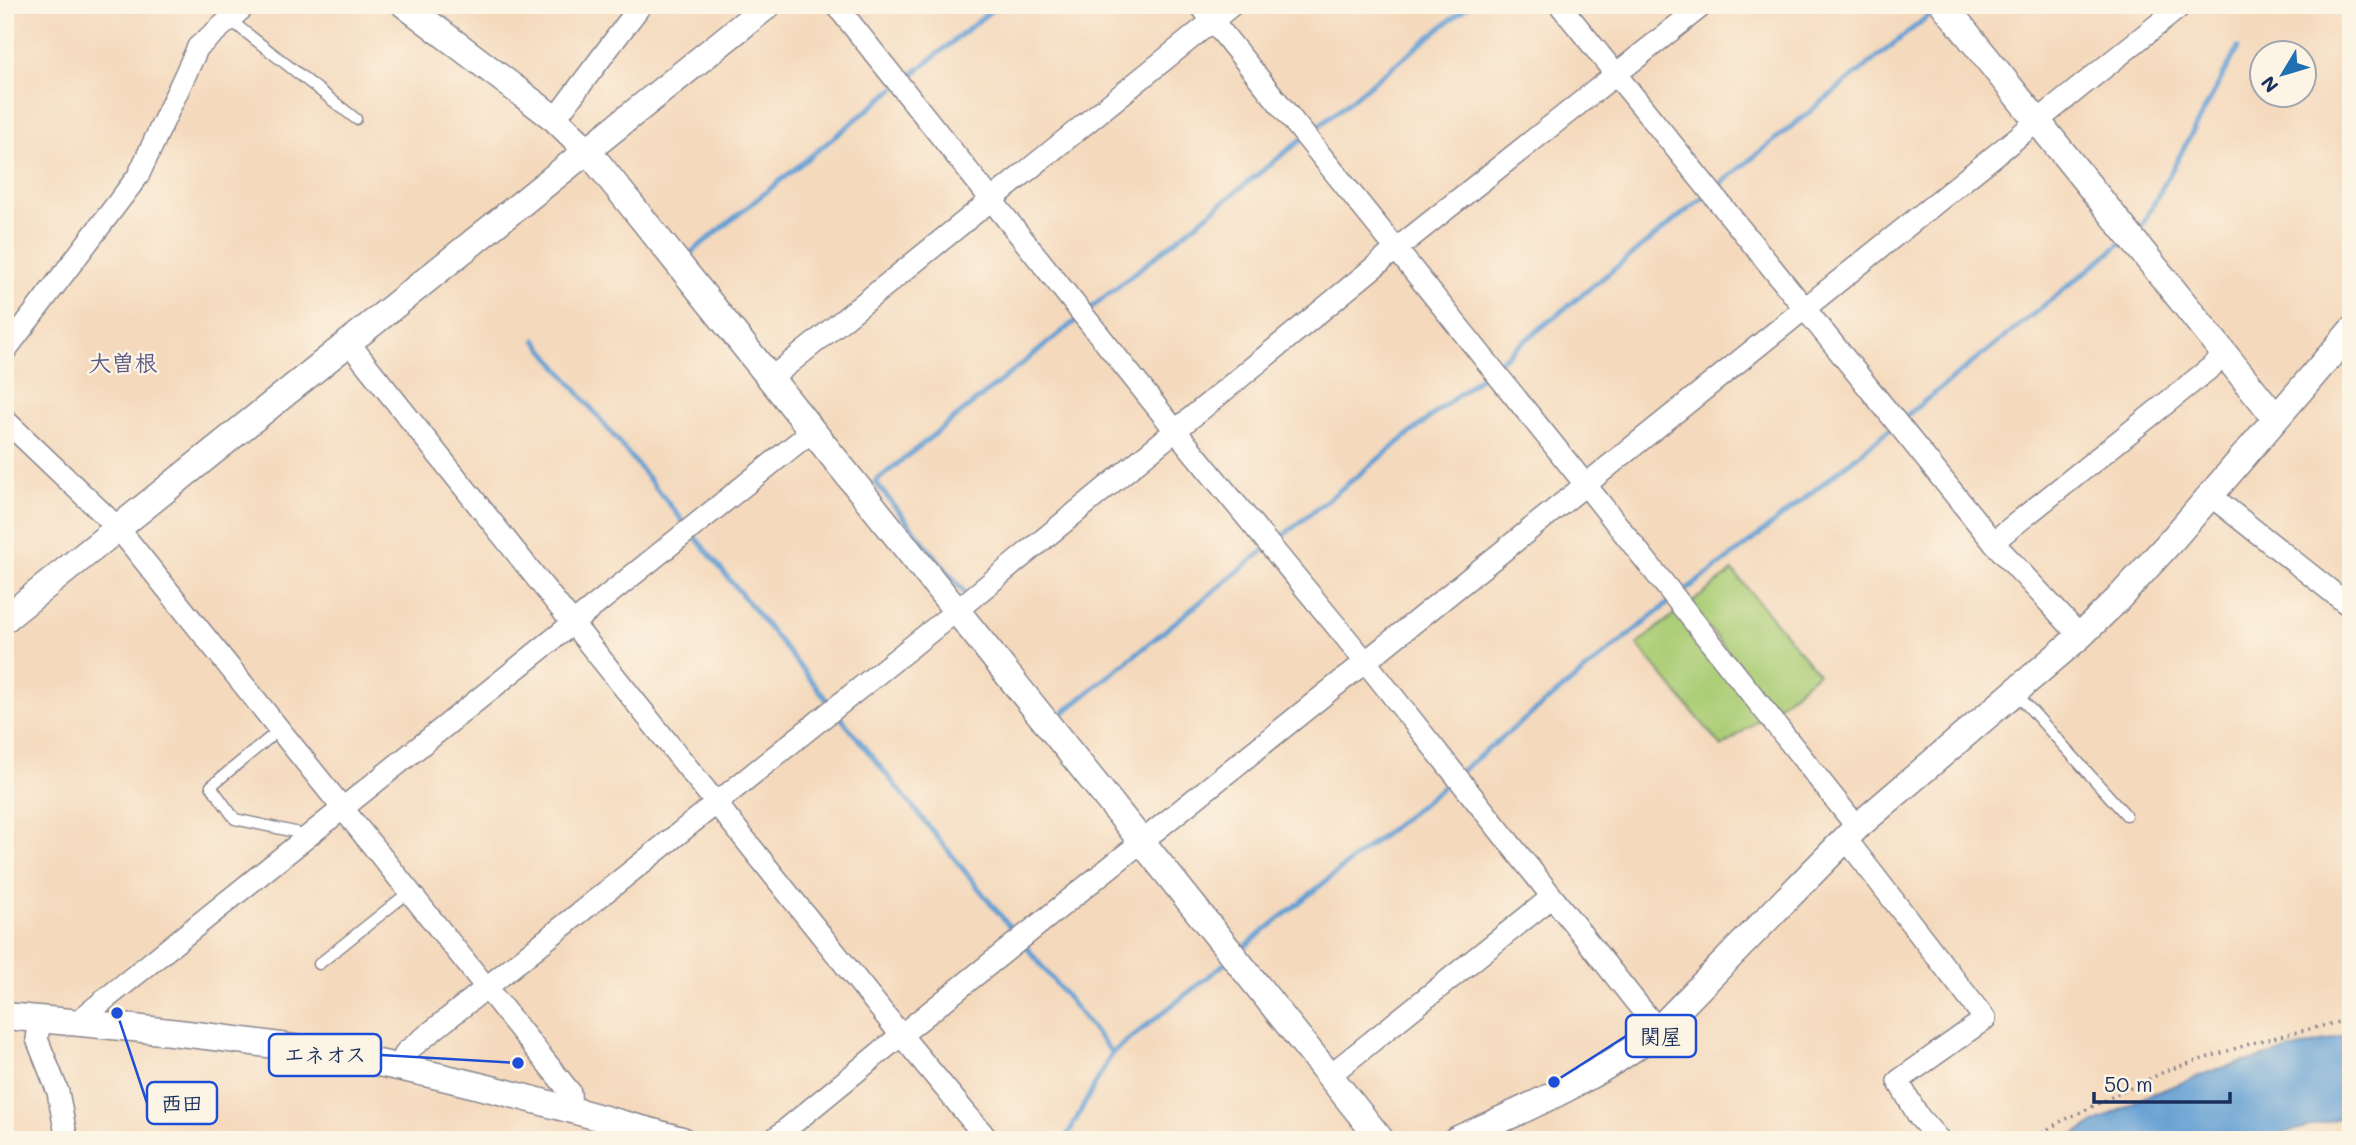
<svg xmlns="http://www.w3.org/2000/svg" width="2356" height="1145" font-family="Mali,'Klee One',sans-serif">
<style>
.green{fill:#abcd76;stroke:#637e6a;stroke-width:2}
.water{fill:#629fd3;stroke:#3e6798;stroke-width:2}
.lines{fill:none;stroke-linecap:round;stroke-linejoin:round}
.stream{stroke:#629fd3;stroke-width:5}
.service-casing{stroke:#88848d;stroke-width:13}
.minor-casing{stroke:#88848d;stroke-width:24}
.tertiary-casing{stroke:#88848d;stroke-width:29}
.path{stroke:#88848d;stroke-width:3.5;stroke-dasharray:2 5;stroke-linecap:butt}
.service{stroke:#fff;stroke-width:10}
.minor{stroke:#fff;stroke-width:21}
.tertiary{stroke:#fff;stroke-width:26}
.labels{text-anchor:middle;stroke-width:5;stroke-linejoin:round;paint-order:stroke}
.quarter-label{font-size:23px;font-weight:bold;fill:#5c5b88;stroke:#fcf5e5}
.leader{fill:none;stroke:#1d4ed8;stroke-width:2.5}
.callout-dot{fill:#1d4ed8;stroke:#fcf5e5;stroke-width:2.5}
.callout{fill:#fcf5e5;stroke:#1d4ed8;stroke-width:2.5}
.callout-label{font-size:21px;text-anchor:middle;font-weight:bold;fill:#1b2f5e}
</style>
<rect width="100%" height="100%" fill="#fcf5e5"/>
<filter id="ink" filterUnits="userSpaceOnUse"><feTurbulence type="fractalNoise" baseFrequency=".0143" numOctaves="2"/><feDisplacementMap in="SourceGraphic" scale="14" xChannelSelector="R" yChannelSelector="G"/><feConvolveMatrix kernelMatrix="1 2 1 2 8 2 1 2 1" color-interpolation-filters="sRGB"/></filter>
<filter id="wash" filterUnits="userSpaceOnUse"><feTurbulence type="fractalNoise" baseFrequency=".00686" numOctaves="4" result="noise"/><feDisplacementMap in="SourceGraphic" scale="28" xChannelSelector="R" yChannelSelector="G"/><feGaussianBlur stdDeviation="1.57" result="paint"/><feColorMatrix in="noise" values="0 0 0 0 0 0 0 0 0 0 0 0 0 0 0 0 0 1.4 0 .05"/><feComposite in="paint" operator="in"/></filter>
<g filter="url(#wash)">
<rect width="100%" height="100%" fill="#f4d9bc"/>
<path class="green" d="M1733 571 1818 673 1774 709 1690 604Z
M1678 611 1761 718 1722 747 1637 645Z"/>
<path class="water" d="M2351 1034V1115L2259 1140H2063L2140 1099 2217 1069Z"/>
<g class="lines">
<path class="stream" d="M903 82 998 5
M1310 133 1469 5
M1714 189 1938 8
M2136 231 2141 227 2238 48
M688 255 895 88
M1086 312 1302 139
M536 340 686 525
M1496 364 1706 195
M1901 420 2123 242
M692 533 831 705
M1275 542 1488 371
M964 592 875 482 1079 318
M1679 595 1744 547 1894 426
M837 713 1018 937
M1063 713 1267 548
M1461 771 1671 601
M1024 944 1112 1053 1065 1140
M1238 952 1454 778
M1112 1053 1228 961"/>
</g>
</g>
<g filter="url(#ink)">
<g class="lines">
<g class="service-casing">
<path id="service" d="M230 20 356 119
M2015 692 2126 815
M279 730 211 786 235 819 295 832 302 840
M319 964 409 892"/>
</g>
<g class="minor-casing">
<path id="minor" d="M836 5 1175 430 1365 661 1658 1030
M1200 5 1585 484 1857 827
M1560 5 1993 542 2080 636
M555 119 641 5
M349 343 901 1035 988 1140
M5 351 138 176 198 47 246 5
M770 379 1232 5
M5 420 118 528 570 1092 571 1111
M2210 495 2351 607
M1993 542 2225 356
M1846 839 1985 1019 1898 1081 1919 1117 1939 1140
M40 1020 37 1039 58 1092 67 1140
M77 1022 812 431
M399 1067 406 1052 956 611 1395 250 1703 5
M1330 1075 1552 897
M773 1140 895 1040 2182 5"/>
</g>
<g class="tertiary-casing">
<path id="tertiary" d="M405 5 555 119 588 151 1381 1140
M1944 5 2276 418
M5 619 768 5
M5 1016C116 1026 227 1036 337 1055 453 1076 568 1109 682 1140
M1456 1140C1525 1109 1599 1078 1658 1030L1857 827 2080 636 2117 600 2172 540 2351 331"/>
</g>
<path class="path" d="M2030 1140 2058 1123 2168 1070 2256 1042 2351 1019"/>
<use href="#service" class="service"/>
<use href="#minor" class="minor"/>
<use href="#tertiary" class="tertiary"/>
</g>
</g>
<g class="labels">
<g class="quarter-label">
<text x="123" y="371">大曽根</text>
</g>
</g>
<path class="leader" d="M1554 1082L1626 1036M518 1063L381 1055M117 1013L147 1103"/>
<g class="callout-dot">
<circle cx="1554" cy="1082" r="7"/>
<circle cx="518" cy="1063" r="7"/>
<circle cx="117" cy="1013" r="7"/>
</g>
<g class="callout">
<rect x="1626" y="1015" width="70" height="42" rx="7"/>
<rect x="269" y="1034" width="112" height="42" rx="7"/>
<rect x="147" y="1082" width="70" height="42" rx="7"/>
</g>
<g class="callout-label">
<text x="1661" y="1044">関屋</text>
<text x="325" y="1062">エネオス</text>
<text x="182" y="1111">西田</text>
</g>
<rect width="2356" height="1145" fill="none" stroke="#fcf5e5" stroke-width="28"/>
<g transform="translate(2283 74) rotate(232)"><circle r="33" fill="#fcf5e5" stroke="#a2a6af" stroke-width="2"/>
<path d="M0-5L12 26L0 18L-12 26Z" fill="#1f6fb2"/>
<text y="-10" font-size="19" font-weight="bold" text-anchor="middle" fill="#1b2f5e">N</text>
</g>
<path d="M2094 1092v10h136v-10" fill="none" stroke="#1b2f5e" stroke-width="3.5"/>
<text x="2104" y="1092" font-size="21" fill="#1b2f5e" stroke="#fcf5e5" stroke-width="5" paint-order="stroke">50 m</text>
</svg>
